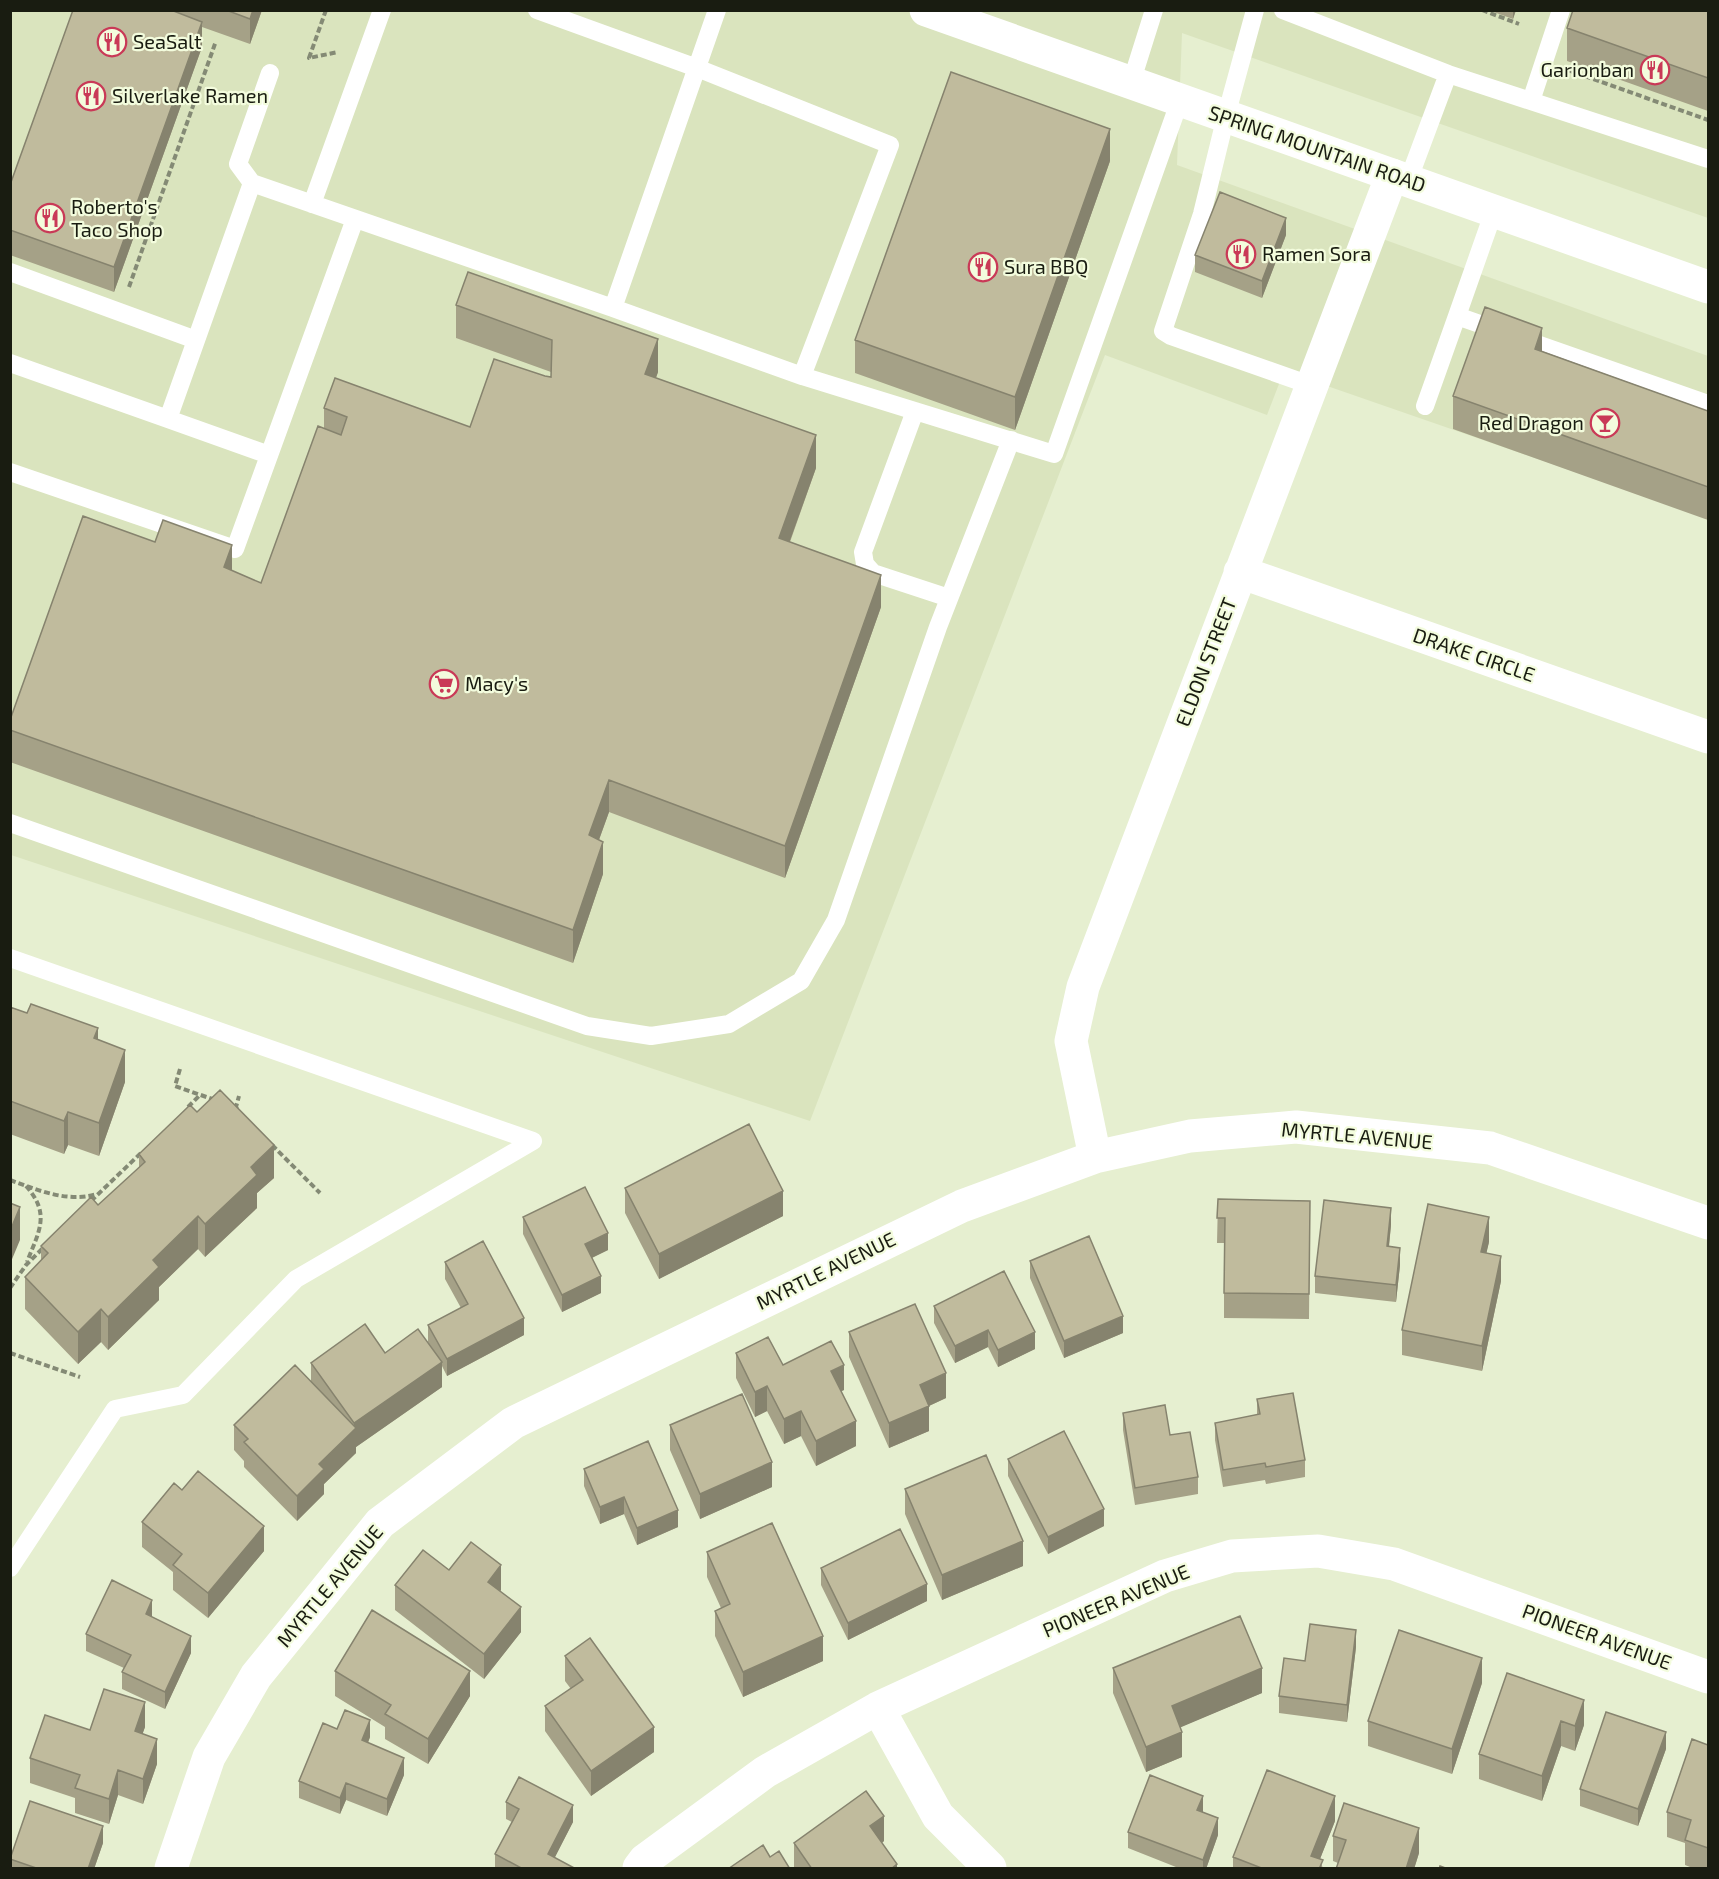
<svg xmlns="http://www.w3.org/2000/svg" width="1719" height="1879" font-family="'Exo 2',sans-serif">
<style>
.built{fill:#dae4be}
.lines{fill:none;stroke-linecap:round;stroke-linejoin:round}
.path{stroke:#848a75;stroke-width:4;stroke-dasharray:6 3;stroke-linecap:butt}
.service{stroke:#fff;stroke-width:18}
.minor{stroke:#fff;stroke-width:33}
.secondary{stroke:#fff;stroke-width:33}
.wall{fill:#a5a187}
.shaded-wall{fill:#86836e}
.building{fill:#c0bb9d;stroke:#86836e;stroke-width:1.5}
.labels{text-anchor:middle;stroke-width:4.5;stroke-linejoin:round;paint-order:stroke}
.poi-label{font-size:20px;fill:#191c11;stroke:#f3fcdd;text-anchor:start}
.street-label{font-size:20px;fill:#191c11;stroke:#f3fcdd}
</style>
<rect width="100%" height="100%" fill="#e6efd0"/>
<path class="built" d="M11 11H1708V218L1182 33 1177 165 1708 356V518L1284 371 1267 415 1105 355 810 1121 11 855Z"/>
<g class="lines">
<path class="path" d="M326 10 309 58 338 52
M1482 10 1519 24
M1568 70 1708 120
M129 287 216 41
M180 1069 175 1086 215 1100
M188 1107 200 1095
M237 1109 236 1107 239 1096
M272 1145 320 1193
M10 1180C38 1190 67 1203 97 1194
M26 1186C51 1214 39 1231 27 1262
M91 1201 142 1152
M10 1288 26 1265 43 1248
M10 1353 80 1377"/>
<path class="service" d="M537 10 697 68 890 145 802 376 613 308
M1255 10 1226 116 1202 214 1163 331 1171 336 1313 386
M1283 10 1448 74 1408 181
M1448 74 1708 159
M1131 83 1154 10
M1531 101 1561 10
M252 183 238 164 270 73
M312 204 382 10
M10 272 196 340
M1457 316 1494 211
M10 363 168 419 252 183 613 308 717 10
M802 376 1054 454 1180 100
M1425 406 1457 316 1708 404
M915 411 863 552 865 564 873 573 949 598
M168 419 269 455
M10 472 235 549 355 219
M10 823 587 1026 651 1036 729 1024 801 981 836 920 938 627 1011 440
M10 958 533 1141 296 1279 183 1395 115 1409 10 1568"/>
<path class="minor" d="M1240 572 1708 737
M1095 1157 1071 1041 1083 987C1186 716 1291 446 1392 175
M878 1708 938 1816 990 1868
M171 1868 209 1757 256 1676 380 1523 513 1423 962 1206 1095 1157 1190 1136 1296 1127 1490 1148 1708 1223
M639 1868 645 1860 765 1772 878 1708 1165 1576 1232 1556 1318 1551 1394 1564 1708 1677"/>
<path class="secondary" d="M926 10 1708 287"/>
</g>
<path class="wall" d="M73 10H262L250 44 202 27V47L114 292 10 255V185Z
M1488 10H1516L1513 19Z
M1708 10V111L1567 61V28Z
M1110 161 1015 430 855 373V340Z
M1286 235 1262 298 1195 272V255Z
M456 305 658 372 656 378 816 468 790 542 881 607 785 878 609 812 599 840 603 874 573 963 10 762V720L155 542 232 571 261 583 324 428V408L470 427 545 376 551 377V372L456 338Z
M1542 351 1708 411V520L1453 429V396Z
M10 1007 98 1039 125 1082 99 1156 68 1145 64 1154 10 1134Z
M139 1154 274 1178 257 1193V1208L205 1257 198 1249 159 1287V1300L108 1350 101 1342 78 1364 25 1309V1277L41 1260V1246L98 1205 139 1168Z
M625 1188 783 1216 659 1279 625 1213Z
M1218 1199 1310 1201 1309 1319 1224 1318V1243H1217Z
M523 1217 608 1250 592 1258 601 1293 562 1312 523 1234Z
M1391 1225 1389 1247 1400 1265 1396 1302 1315 1293V1276Z
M1489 1242 1486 1253 1501 1281 1482 1371 1402 1355V1330Z
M1030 1261 1123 1333 1064 1358 1030 1278Z
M445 1262 524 1335 447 1376 442 1366V1387L356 1447V1453L324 1484V1494L297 1521 244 1467V1461L234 1450V1425L311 1381V1363L430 1346 428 1342V1325L461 1308 445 1279Z
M934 1306 1035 1349 998 1367 988 1347 955 1363 934 1323Z
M849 1332 946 1398 929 1406V1431L889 1448 849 1357Z
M736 1353 783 1365 844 1390 841 1391 856 1446 816 1466 801 1436 784 1444 767 1411 755 1417 736 1378Z
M1257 1399 1305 1460V1477L1266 1484 1265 1480 1223 1487 1215 1440V1423L1257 1415Z
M1123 1413 1170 1435 1198 1477V1494L1135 1505 1123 1430Z
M670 1425 772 1487 700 1519 670 1450Z
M1008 1459 1104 1526 1048 1554 1008 1476Z
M584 1469 678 1527 637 1545 624 1514 600 1524 584 1486Z
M905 1489 1023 1566 942 1600 905 1514Z
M142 1522 264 1551 208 1618 173 1590V1572L142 1547Z
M707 1552 823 1661 743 1697 715 1636V1611L721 1608 707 1577Z
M821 1568 927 1601 848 1640 821 1585Z
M449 1570 501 1590 500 1591 521 1632 484 1679 395 1610V1585Z
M152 1617 191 1653 165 1709 122 1689V1672L124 1668 86 1651V1634Z
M1356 1647 1347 1722 1279 1713V1696L1305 1661Z
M565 1656 654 1752 591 1796 545 1731V1706L571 1689 565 1681Z
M1113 1668 1262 1693 1180 1727 1182 1757 1146 1772 1113 1693Z
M335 1671 470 1696 428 1764 385 1739V1727L335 1696Z
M1507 1673 1584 1725 1575 1751 1561 1746 1542 1801 1479 1779V1754Z
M1482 1683 1452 1774 1368 1746V1721Z
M145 1727 142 1734 157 1764 143 1804 118 1795 109 1824 75 1813V1798L30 1783V1758L90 1730Z
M337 1729 370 1737 368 1743 404 1775 387 1816 346 1800 340 1814 299 1798V1781Z
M1708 1745V1869H1695L1685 1865V1843L1667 1837V1812Z
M1666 1749 1638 1826 1580 1806V1789Z
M506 1802 573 1822 554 1858 576 1869H495V1854L512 1822 506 1819Z
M1203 1812 1218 1835 1206 1869H1181L1128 1848V1832Z
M1335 1821 1320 1859 1323 1869H1233V1857Z
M1333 1836 1419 1853 1414 1869H1336L1338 1863 1333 1861Z
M884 1841 882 1843 897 1869H794V1843Z
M103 1843 94 1869H10V1858Z"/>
<path class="shaded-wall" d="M253 10H262L250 44V19Z
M1513 10H1516L1513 19Z
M202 22V47L114 292V267Z
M1110 129V161L1015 430V397Z
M1286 218V235L1262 298V281Z
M1542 328V360L1535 349Z
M658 339V372L645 407V374Z
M816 435V468L779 571V538Z
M232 545V578L224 567Z
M881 575V607L785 878V846Z
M609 780V812L589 867V835Z
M603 842V874L573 963V930Z
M98 1028V1061L94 1038Z
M125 1050V1082L99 1156V1123Z
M68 1112V1145L64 1154V1121Z
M274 1145V1178L257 1193V1208L205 1257V1224L251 1167Z
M783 1191V1216L659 1279V1254Z
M20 1207V1240L10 1264V1231Z
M1391 1208V1225L1387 1263V1246Z
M198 1216V1249L159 1287V1300L108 1350V1317L153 1260Z
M1489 1217V1242L1481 1277V1252Z
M608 1233V1250L585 1261V1244Z
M1400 1248V1265L1396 1302V1285Z
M1501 1256V1281L1482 1371V1346Z
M601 1276V1293L562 1312V1295Z
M101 1309V1342L78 1364V1332Z
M1123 1316V1333L1064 1358V1341Z
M524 1318V1335L447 1376V1359Z
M988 1330V1347L955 1363V1346Z
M1035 1332V1349L998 1367V1350Z
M442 1362V1387L356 1447V1453L324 1484V1494L297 1521V1496L319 1464 354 1430V1423Z
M844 1365V1390L831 1396V1371Z
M946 1373V1398L920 1410V1385Z
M767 1386V1411L755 1417V1392Z
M929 1406V1431L889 1448V1423Z
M801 1411V1436L784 1444V1419Z
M856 1421V1446L816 1466V1441Z
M772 1462V1487L700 1519V1494Z
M624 1497V1514L600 1524V1507Z
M1104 1509V1526L1048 1554V1537Z
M678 1510V1527L637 1545V1528Z
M264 1526V1551L208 1618V1593Z
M1023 1541V1566L942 1600V1575Z
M501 1565V1590L488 1607V1582Z
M927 1584V1601L848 1640V1623Z
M152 1600V1617L146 1631V1614Z
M521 1607V1632L484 1679V1654Z
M1356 1630V1647L1347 1722V1705Z
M191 1636V1653L165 1709V1692Z
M823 1636V1661L743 1697V1672Z
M1482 1658V1683L1452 1774V1749Z
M1262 1668V1693L1172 1731V1706Z
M470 1671V1696L428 1764V1739Z
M1584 1700V1725L1575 1751V1726Z
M145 1702V1727L135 1756V1731Z
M370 1720V1737L362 1757V1740Z
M1561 1721V1746L1542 1801V1776Z
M654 1727V1752L591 1796V1771Z
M1182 1732V1757L1146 1772V1747Z
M1666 1732V1749L1638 1826V1809Z
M157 1739V1764L143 1804V1779Z
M404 1758V1775L387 1816V1799Z
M118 1770V1795L109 1824V1799Z
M346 1783V1800L340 1814V1798Z
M1203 1796V1813L1197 1810Z
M1335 1796V1821L1316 1869 1311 1856Z
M573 1805V1822L549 1869 548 1854Z
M884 1816V1841L870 1851V1826Z
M1218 1818V1835L1206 1869H1203V1860Z
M103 1826V1843L94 1869H88Z
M1419 1828V1853L1414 1869H1406Z
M897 1864V1869H891Z"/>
<path class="building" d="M73 10H171L202 22 114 267 10 230V185Z
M226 10H253L250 19Z
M1573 10H1708V78L1567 28Z
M951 72 1110 129 1015 397 855 340Z
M1220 192 1286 218 1262 281 1195 255Z
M468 272 658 339 645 374 816 435 779 538 881 575 785 846 609 780 589 835 603 842 573 930 10 730V720L83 516 155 542 163 520 232 545 224 567 261 583 318 426 341 435 347 417 324 408 335 378 470 427 494 359 545 376 551 377 552 340 456 305Z
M1485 307 1542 328 1535 349 1708 411V487L1453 396Z
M31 1004 98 1028 94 1038 125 1050 99 1123 68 1112 64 1121 10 1101V1007L27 1013Z
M220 1090 274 1145 251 1167 257 1175 205 1224 198 1216 153 1260 159 1267 108 1317 101 1309 78 1332 25 1277 48 1253 41 1246 91 1197 98 1205 145 1162 139 1154 190 1105 197 1112Z
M749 1124 783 1191 659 1254 625 1188Z
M585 1187 608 1233 585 1244 601 1276 562 1295 523 1217Z
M1218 1199 1310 1201 1309 1294 1224 1293 1225 1218H1217Z
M1324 1200 1391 1208 1387 1246 1400 1248 1396 1285 1315 1276Z
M10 1203 20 1207 10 1231Z
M1428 1204 1489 1217 1481 1252 1501 1256 1482 1346 1402 1330Z
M1089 1236 1123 1316 1064 1341 1030 1261Z
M483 1241 524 1318 447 1359 428 1325 468 1304 445 1262Z
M1004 1271 1035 1332 998 1350 988 1330 955 1346 934 1306Z
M915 1304 946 1373 920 1385 929 1406 889 1423 849 1332Z
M365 1324 385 1353 418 1329 442 1362 354 1423 311 1363Z
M768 1337 783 1365 831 1341 844 1365 831 1371 856 1421 816 1441 801 1411 784 1419 767 1386 755 1392 736 1353Z
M295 1365 356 1428 319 1464 324 1469 297 1496 244 1442 248 1439 234 1425Z
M1293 1393 1305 1460 1266 1467 1265 1463 1223 1470 1215 1423 1260 1414 1257 1399Z
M742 1394 772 1462 700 1494 670 1425Z
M1165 1405 1170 1435 1190 1432 1198 1477 1135 1488 1123 1413Z
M1064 1431 1104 1509 1048 1537 1008 1459Z
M648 1441 678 1510 637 1528 624 1497 600 1507 584 1469Z
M986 1455 1023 1541 942 1575 905 1489Z
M198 1471 264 1526 208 1593 173 1565 182 1554 142 1522 174 1483 182 1490Z
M772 1523 823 1636 743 1672 715 1611 730 1604 707 1552Z
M900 1529 927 1584 848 1623 821 1568Z
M471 1542 501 1565 488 1582 521 1607 484 1654 395 1585 423 1550 449 1570Z
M112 1580 152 1600 146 1614 191 1636 165 1692 122 1672 131 1655 86 1634Z
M372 1610 470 1671 428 1739 385 1714 391 1705 335 1671Z
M1240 1616 1262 1668 1172 1706 1182 1732 1146 1747 1113 1668Z
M1310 1624 1356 1630 1347 1705 1279 1696 1284 1658 1305 1661Z
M1399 1630 1482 1658 1452 1749 1368 1721Z
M590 1638 654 1727 591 1771 545 1706 583 1680 565 1656Z
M1507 1673 1584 1700 1575 1726 1561 1721 1542 1776 1479 1754Z
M104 1689 145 1702 135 1731 157 1739 143 1779 118 1770 109 1799 75 1788 80 1775 30 1758 45 1715 90 1730Z
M345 1710 370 1720 362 1740 404 1758 387 1799 346 1783 340 1798 299 1781 323 1723 337 1729Z
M1606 1712 1666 1732 1638 1809 1580 1789Z
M1692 1739 1708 1745V1848L1685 1840 1691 1820 1667 1812Z
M1267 1770 1335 1796 1311 1856 1323 1860 1319 1869H1264L1233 1857Z
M1150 1775 1203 1796 1197 1810 1218 1818 1203 1860 1128 1832Z
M519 1777 573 1805 548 1854 576 1869H523L495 1854 519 1809 506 1802Z
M866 1791 884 1816 870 1826 897 1864 891 1869H812L794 1843Z
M30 1801 103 1826 88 1869H39L10 1859Z
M1344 1803 1419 1828 1406 1869H1336L1346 1840 1333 1836Z
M763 1845 770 1857 779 1851 790 1869H728Z
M1440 1866 1448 1869H1439Z"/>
<defs>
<g id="restaurant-ring" transform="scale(1.5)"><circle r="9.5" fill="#f3fcdd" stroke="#c93957" stroke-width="1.5"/><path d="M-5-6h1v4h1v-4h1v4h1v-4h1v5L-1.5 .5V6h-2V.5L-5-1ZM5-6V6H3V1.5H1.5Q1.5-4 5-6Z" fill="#c93957"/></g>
<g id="bar-ring" transform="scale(1.5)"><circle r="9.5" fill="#f3fcdd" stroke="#c93957" stroke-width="1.5"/><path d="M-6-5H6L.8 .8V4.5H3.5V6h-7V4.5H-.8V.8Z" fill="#c93957"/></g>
<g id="supermarket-ring" transform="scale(1.5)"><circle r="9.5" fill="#f3fcdd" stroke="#c93957" stroke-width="1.5"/><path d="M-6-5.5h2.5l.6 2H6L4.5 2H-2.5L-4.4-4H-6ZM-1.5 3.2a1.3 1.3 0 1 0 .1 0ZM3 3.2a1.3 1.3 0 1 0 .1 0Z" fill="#c93957"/></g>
</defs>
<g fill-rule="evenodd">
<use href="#restaurant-ring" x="112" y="42"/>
<use href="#restaurant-ring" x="1655" y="70"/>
<use href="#restaurant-ring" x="91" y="96"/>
<use href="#restaurant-ring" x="50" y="218"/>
<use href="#restaurant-ring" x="1241" y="254"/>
<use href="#restaurant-ring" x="983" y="267"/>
<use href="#bar-ring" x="1605" y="423"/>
<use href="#supermarket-ring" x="444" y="684"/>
</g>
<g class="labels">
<g class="poi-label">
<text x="133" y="49">SeaSalt</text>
<text x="1634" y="77" text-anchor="end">Garionban</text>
<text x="112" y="103">Silverlake Ramen</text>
<text x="71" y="214">Roberto's<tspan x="71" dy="23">Taco Shop</tspan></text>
<text x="1262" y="261">Ramen Sora</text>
<text x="1004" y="274">Sura BBQ</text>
<text x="1584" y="430" text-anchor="end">Red Dragon</text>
<text x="465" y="691">Macy's</text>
</g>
<g class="street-label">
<text transform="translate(1317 149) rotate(19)" y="7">SPRING MOUNTAIN ROAD</text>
<text transform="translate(1474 655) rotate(19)" y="7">DRAKE CIRCLE</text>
<text transform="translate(1206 662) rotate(-69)" y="7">ELDON STREET</text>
<text transform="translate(1357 1136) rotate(5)" y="7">MYRTLE AVENUE</text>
<text transform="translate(826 1271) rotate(-26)" y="7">MYRTLE AVENUE</text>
<text transform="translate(330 1586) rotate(-50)" y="7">MYRTLE AVENUE</text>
<text transform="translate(1116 1601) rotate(-23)" y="7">PIONEER AVENUE</text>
<text transform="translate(1597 1637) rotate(20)" y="7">PIONEER AVENUE</text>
</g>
</g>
<rect width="1719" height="1879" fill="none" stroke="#191c11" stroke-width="24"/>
</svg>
